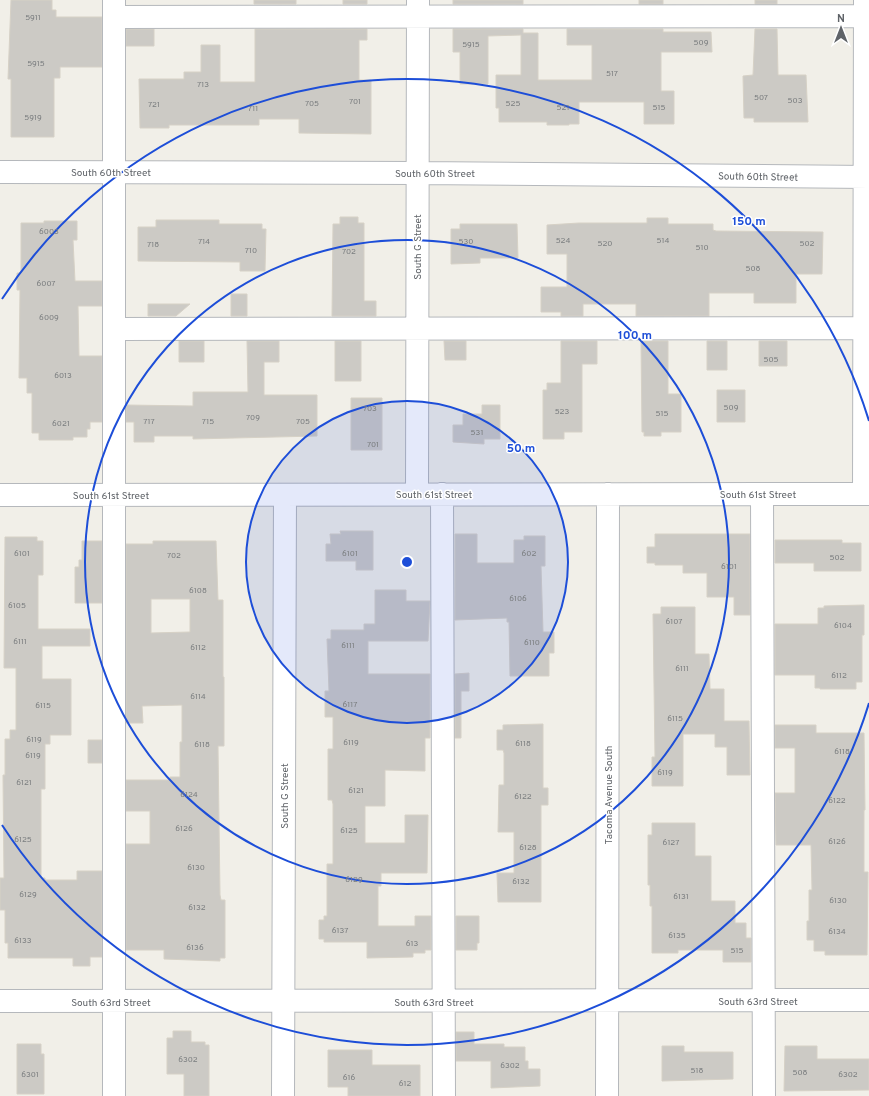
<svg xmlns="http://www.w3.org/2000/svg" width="869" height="1096" font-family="Overpass,sans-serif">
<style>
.building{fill:#cccac5;stroke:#d6d1c6;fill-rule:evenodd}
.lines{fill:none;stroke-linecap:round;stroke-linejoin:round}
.minor-casing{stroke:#b5b8bc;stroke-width:24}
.minor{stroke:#fff;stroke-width:22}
.ring{fill:none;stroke:#1d4ed8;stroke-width:2}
.labels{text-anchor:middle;stroke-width:3;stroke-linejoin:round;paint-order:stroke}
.number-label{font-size:8px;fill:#7a7d7f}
.street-label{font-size:10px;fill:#5f6368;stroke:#fff}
.centre{fill:#1d4ed8;stroke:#fff;stroke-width:2}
.ring-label{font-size:12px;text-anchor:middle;font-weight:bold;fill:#1d4ed8;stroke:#fff;stroke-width:3;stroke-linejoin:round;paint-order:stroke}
</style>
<rect width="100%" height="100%" fill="#f1efe8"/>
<path class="building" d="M11 0H52V10H56V17H102V67H60V78H54V137H11V79H8Z
M254 0H296V4H254Z
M343 0H367V4H343Z
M453 0H523V4H453Z
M639 0H663V4H639Z
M755 0H777V4H755Z
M126 29H154V46H126Z
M255 29H367V40H359V80H371V134L299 133V119H259V125H169V128H140L139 79H184V72H201V45H220V82H255Z
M453 29H523V33H538V80H592V45H567V29H663V32H711L712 52H661V91H674V124H644V102H579V124H569V125H547V122H499V108H496V75H521V35L488 36V84H460V52H453Z
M755 29H777L778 75H806L808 122H754V118H744L743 76 753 75Z
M340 217H358V223H364V301H376V316H332L333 224H340Z
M647 218H668V224H713V230L716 231 823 232 822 274H796V303H754V293H709V316H636V304H583V316H561V312H541V287H567V254H547V225L579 223H647Z
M156 220H219V224H262V229H266L265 271H240V262L138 261V227H156Z
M44 221H77V240H73L75 281H102V306H78L79 356H102V422H90V429H87V437H73V440H39V433H32V393H27V378H19L20 290H17V273H21V223H44Z
M460 224H517L518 258H480V263L451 264V229H460Z
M231 294H247V316H231Z
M148 304H190L176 316H148Z
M179 341H204V362H179Z
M247 341H279V362H264V395H317V436L193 439V436H154V442H134V422H126V405L193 406V392H248Z
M335 341H361V381H335Z
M444 341H466V360H445Z
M561 341H597V364H582V432H564V439H543V390H547V383H561Z
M641 341H668V394H681V432H661V436H644V432H642Z
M707 341H727V370H707Z
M759 341H787V366H759Z
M717 390H745V422H717Z
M351 398H382V450H351Z
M482 405H500V439H484V444L453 442V425H463V414H482Z
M340 531H373V570H356V561H326V544H331L330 534H341Z
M455 534H477V563H514V540H524V536H545V566H541L543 632H554V653H549V676H510L509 622H507V618L455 620Z
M655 534H750V615H734V597H707V573H683V565H655V563H647V547H655Z
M5 537H37V541H43V575H38V629H90V646H42V679H71V735H50V744H45V789H41V878H45V880H77V871H102V957H90V966H73V958H8V943H5V910H0V878H4L3 775H5V739H10V730H16V668H4Z
M775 540H842V543H861V571H814V563H775Z
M82 541H102V603H75V567H79V560H82Z
M153 541H216L218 600H223V677H224V746H218L220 895 221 900H225V958H220V961L164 959V950H126V844H150V811H126V780H170V777H180V742H182V705L142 706 143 723H126V544H153ZM151 599H190V632L151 633Z
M375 590H406V601H430L428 641H368V674H430V738H425V771L385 770V806H365V843H405V815H428L427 873H381V886H378V926H415V916H431V950H425V953H413V957L367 958V942H324V939H319V920H324V916H327V864H333V804L332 800H328V749H333V717H325V691H329L327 639H331V630H364V624H375Z
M864 605V635H862V682H856V689H820V688H815V675H775V624H818V608H824V606Z
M661 607H695V654H709L710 689H724V721H749L750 775H727V747H715V734H683V786H652V757H655L653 614H661Z
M469 673V691H461V738H455V674Z
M543 724V788H548V805H541V902H498L497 873H514V832H498L499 785H504V753L503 750H497V730H503V725Z
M775 725H816V733H864L865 810H864V872H868L867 955H825V951H814V940H807V921H809V890H812L811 845H776L775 793H795V748H775Z
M88 740H102V763H88Z
M652 823H695V856H711V901H735V923H746V938H751V962H723V950H678V953H652V906H650V885H648V835H652Z
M456 916H479V943H477V950H456Z
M173 1031H191V1042H205V1045H209V1096H184V1074H167V1038H173Z
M456 1032H474V1044H504V1047H525V1061H528V1069H540V1086L491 1088V1061H456Z
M17 1044H41V1054H44V1094H17Z
M662 1046H684V1052H733V1079L662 1081Z
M785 1046H817V1059H869V1090L784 1091Z
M328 1050H372V1065H420V1096H348V1087H328Z"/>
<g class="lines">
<g class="minor-casing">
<path id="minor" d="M114 17 869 16
M0 172 417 173 869 177
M114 329 869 328
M417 493 418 0
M442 494 444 1096
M762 494 764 1096
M864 494 865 0
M0 495 869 494
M0 1001 869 1000
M114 1096V0
M283 1096 285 495
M607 1096 608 494"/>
</g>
<use href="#minor" class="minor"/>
</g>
<circle cx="407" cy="562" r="161" fill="#1d4ed8" fill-opacity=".12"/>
<g class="ring">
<circle cx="407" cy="562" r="161"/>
<circle cx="407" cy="562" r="322"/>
<path d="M869 703A483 483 0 0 1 2 825M2 299A483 483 0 0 1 869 421"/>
</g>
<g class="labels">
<g class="number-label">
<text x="33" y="20">5911</text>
<text x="701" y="45">509</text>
<text x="471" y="47">5915</text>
<text x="36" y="66">5915</text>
<text x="612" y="76">517</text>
<text x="203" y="87">713</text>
<text x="761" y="100">507</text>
<text x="795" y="103">503</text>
<text x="355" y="104">701</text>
<text x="312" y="106">705</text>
<text x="513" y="106">525</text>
<text x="154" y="107">721</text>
<text x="563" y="110">521</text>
<text x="659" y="110">515</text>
<text x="253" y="111">711</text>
<text x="33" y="120">5919</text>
<text x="49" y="234">6003</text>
<text x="563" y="243">524</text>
<text x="663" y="243">514</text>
<text x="204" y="244">714</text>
<text x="466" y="244">530</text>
<text x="605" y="246">520</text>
<text x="807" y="246">502</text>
<text x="153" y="247">718</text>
<text x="702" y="250">510</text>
<text x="251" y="253">710</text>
<text x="349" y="254">702</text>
<text x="753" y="271">508</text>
<text x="46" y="286">6007</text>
<text x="49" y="320">6009</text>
<text x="771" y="362">505</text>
<text x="63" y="378">6013</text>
<text x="731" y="410">509</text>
<text x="370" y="411">703</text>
<text x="562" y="414">523</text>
<text x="662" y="416">515</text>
<text x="253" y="420">709</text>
<text x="149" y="424">717</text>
<text x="208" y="424">715</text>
<text x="303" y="424">705</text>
<text x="61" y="426">6021</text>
<text x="477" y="435">531</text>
<text x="373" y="447">701</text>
<text x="22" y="556">6101</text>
<text x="350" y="556">6101</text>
<text x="529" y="556">602</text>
<text x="174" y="558">702</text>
<text x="837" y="560">502</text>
<text x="729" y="569">6101</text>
<text x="198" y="593">6108</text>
<text x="518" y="601">6106</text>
<text x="17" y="608">6105</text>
<text x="674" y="624">6107</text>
<text x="843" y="628">6104</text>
<text x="20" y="644">6111</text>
<text x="532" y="645">6110</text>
<text x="348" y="648">6111</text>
<text x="198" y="650">6112</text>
<text x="682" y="671">6111</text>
<text x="839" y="678">6112</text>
<text x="198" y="699">6114</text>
<text x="350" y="707">6117</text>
<text x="43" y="708">6115</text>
<text x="675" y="721">6115</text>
<text x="34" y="742">6119</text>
<text x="351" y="745">6119</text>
<text x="523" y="746">6118</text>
<text x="202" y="747">6118</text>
<text x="842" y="754">6118</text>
<text x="33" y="758">6119</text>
<text x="665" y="775">6119</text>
<text x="24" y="785">6121</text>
<text x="356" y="793">6121</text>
<text x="189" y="797">6124</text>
<text x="523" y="799">6122</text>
<text x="837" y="803">6122</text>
<text x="184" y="831">6126</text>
<text x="349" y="833">6125</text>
<text x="23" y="842">6125</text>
<text x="837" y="844">6126</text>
<text x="671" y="845">6127</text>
<text x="528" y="850">6128</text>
<text x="196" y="870">6130</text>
<text x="354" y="882">6129</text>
<text x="521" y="884">6132</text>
<text x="28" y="897">6129</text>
<text x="681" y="899">6131</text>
<text x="838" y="903">6130</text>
<text x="197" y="910">6132</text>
<text x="340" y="933">6137</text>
<text x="837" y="934">6134</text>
<text x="677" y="938">6135</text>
<text x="23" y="943">6133</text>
<text x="412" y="946">613</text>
<text x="195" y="950">6136</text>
<text x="737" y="953">515</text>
<text x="188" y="1062">6302</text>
<text x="510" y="1068">6302</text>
<text x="697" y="1073">518</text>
<text x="800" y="1075">508</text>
<text x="30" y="1077">6301</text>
<text x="848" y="1077">6302</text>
<text x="349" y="1080">616</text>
<text x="405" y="1086">612</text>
</g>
<g class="street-label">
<text x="111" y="176">South 60th Street</text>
<text x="435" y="177">South 60th Street</text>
<text transform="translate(758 176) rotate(1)" y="4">South 60th Street</text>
<text transform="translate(417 247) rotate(-90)" y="4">South G Street</text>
<text x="434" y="498">South 61st Street</text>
<text x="758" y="498">South 61st Street</text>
<text x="111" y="499">South 61st Street</text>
<text transform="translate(608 795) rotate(-90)" y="4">Tacoma Avenue South</text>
<text transform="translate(284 796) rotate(-90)" y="4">South G Street</text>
<text x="758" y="1005">South 63rd Street</text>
<text x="111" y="1006">South 63rd Street</text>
<text x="434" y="1006">South 63rd Street</text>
</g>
</g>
<circle cx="407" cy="562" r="6" class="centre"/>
<g class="ring-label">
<text x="749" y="225">150 m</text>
<text x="635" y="339">100 m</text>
<text x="521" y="452">50 m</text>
</g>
<g transform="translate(841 28)" stroke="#ffffff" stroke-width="3" paint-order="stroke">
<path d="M0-3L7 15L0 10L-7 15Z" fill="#5f6368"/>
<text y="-6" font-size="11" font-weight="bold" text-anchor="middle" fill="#5f6368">N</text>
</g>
</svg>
